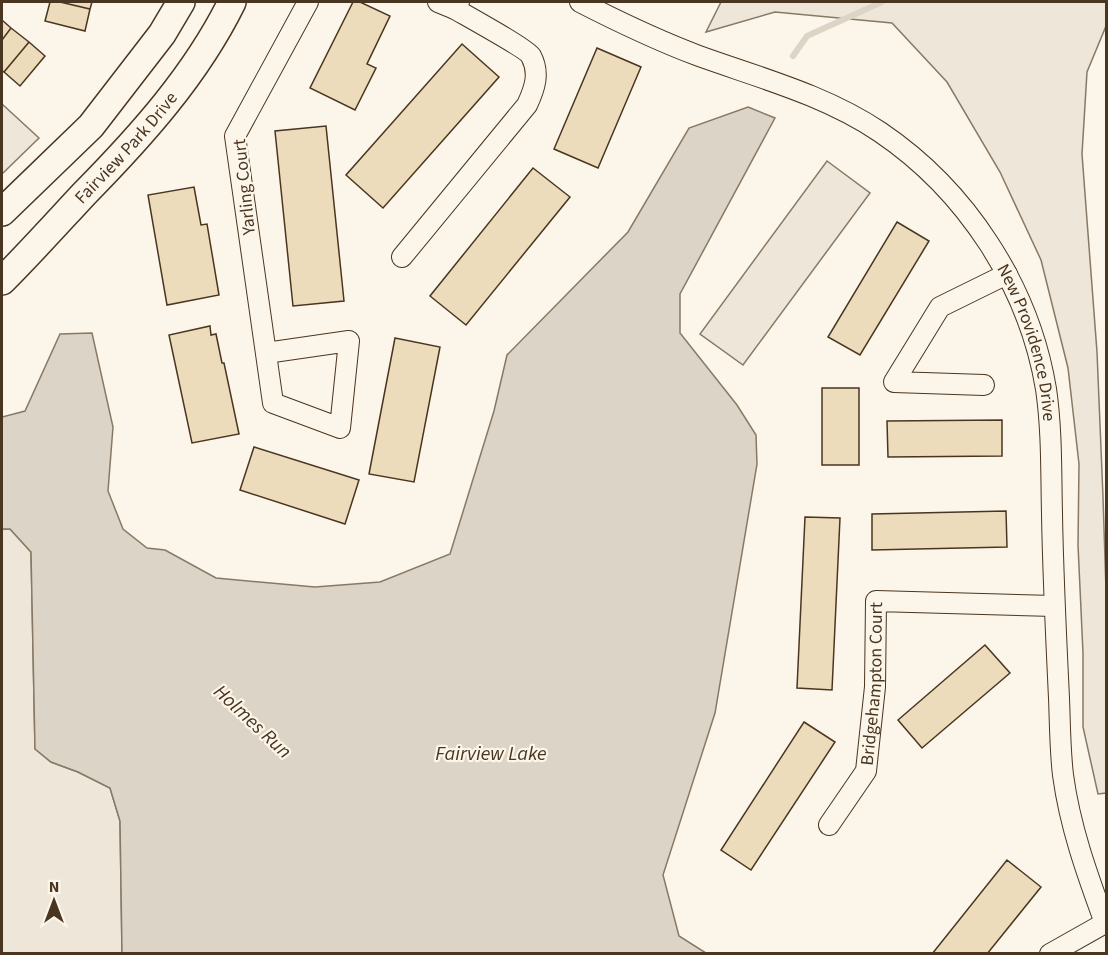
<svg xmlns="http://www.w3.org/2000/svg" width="1108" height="955" font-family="'Source Sans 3',sans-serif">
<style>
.green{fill:#ede6d9;stroke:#887966;stroke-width:1.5}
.water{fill:#dcd4c6;stroke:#887966;stroke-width:1.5}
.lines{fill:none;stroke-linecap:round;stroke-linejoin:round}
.stream{stroke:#dcd4c6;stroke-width:6}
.building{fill:#ecdcbc;stroke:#4a3520;stroke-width:1.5}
.street-casing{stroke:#4a3520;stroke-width:22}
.secondary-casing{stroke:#4a3520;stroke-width:30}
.street{stroke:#fbf6e9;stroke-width:20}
.secondary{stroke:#fbf6e9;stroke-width:27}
.labels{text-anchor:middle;stroke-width:4.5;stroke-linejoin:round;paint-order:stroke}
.street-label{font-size:18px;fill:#4a3520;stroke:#fbf6e9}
.water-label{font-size:20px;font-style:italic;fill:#4a3520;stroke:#fbf6e9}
</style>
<rect width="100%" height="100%" fill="#fbf6e9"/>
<path class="green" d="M721 2H1106V26L1087 72 1082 154 1097 352 1103 497 1106 590V793L1098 794 1083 727V653L1078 545 1079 464 1068 368 1041 260 1000 172 947 82 892 23 775 12 706 32Z
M2 104 39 138 2 174Z
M827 161 870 193 743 365 700 334Z
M2 529H10L31 552 35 749 51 762 78 772 110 788 120 821 122 953 2 954Z"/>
<path class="water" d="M748 107 775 118 680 294V333L737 405 756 435 757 464 715 713 663 875 679 936 706 953H122L120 821 110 788 78 772 51 762 35 749 31 552 10 529H2V417L25 411 60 334 92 333 113 427 108 491 123 529 147 548 165 550 216 578 315 587 380 582 450 554 494 411 507 355 628 232 689 128Z"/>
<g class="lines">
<path class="stream" d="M793 56 807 36 882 2"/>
</g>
<path class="building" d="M50 2H60L90 9 85 31 45 21Z
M60 2H92L90 9Z
M353 2H360L390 16 367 64 376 68 355 110 310 88Z
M2 20 11 28 2 40Z
M11 28 29 42 4 72 2 71V40Z
M29 42 45 56 20 86 4 72Z
M462 44 499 77 383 208 346 175Z
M597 48 641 67 598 168 554 149Z
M326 126 344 301 293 306 275 131Z
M533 168 570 197 466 325 430 296Z
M194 187 201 225 207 224 219 295 167 305 148 195Z
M897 222 929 241 860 355 828 337Z
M210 326 211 335 216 334 222 363H224L239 434 192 443 169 335Z
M395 338 440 347 414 482 369 474Z
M822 388H859V465H822Z
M1002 420V456L888 457 887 421Z
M254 447 359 480 345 524 240 490Z
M1006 511 1007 547 872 550V514Z
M805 517 840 518 832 690 797 688Z
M985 645 1010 673 922 748 898 720Z
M804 722 835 742 751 870 721 850Z
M1007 860 1041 887 987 954H932Z"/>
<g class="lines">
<g class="street-casing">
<g id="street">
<path d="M438 2 455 9"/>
<path id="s1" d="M580 2C619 22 659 41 699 56 760 78 825 95 880 132 966 190 1029 286 1046 389 1052 430 1051 472 1052 514 1053 575 1056 636 1059 698 1060 723 1060 750 1063 775 1070 827 1087 874 1105 923H1106"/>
<path d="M402 257 527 105C535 88 540 73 531 56 527 49 467 16 455 9L459 2"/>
<path d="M266 353 349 341 340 428 273 403 235 136 308 2"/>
<path d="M984 385 894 382 940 307 1007 274"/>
<path id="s2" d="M829 825 866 771 875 687 876 601 1054 606"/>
<path d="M1050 954 1105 923"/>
</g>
</g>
<g class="secondary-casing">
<g id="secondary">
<path d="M2 212 91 126 162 34 181 2"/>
<path id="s3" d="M2 281C30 253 57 223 84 194 141 136 196 75 232 2"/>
</g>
</g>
<use href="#street" class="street"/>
<use href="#secondary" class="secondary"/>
</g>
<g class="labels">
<g class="street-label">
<text dy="6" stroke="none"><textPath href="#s3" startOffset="182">Fairview Park Drive</textPath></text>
<text transform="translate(244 187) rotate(-96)" y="6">Yarling Court</text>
<text dy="6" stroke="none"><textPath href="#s1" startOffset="592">New Providence Drive</textPath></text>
<text dy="6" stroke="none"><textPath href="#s2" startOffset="153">Bridgehampton Court</textPath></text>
</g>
<g class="water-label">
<text transform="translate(253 721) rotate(43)" y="7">Holmes Run</text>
<text x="491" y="760">Fairview Lake</text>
</g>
</g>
<rect width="1108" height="955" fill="none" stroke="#4a3520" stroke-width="6"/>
<g transform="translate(54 901)" stroke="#fbf6e9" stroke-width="4.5" paint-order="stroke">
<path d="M0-4.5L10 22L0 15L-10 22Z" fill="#4a3520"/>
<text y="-9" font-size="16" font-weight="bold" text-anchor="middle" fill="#4a3520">N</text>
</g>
</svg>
